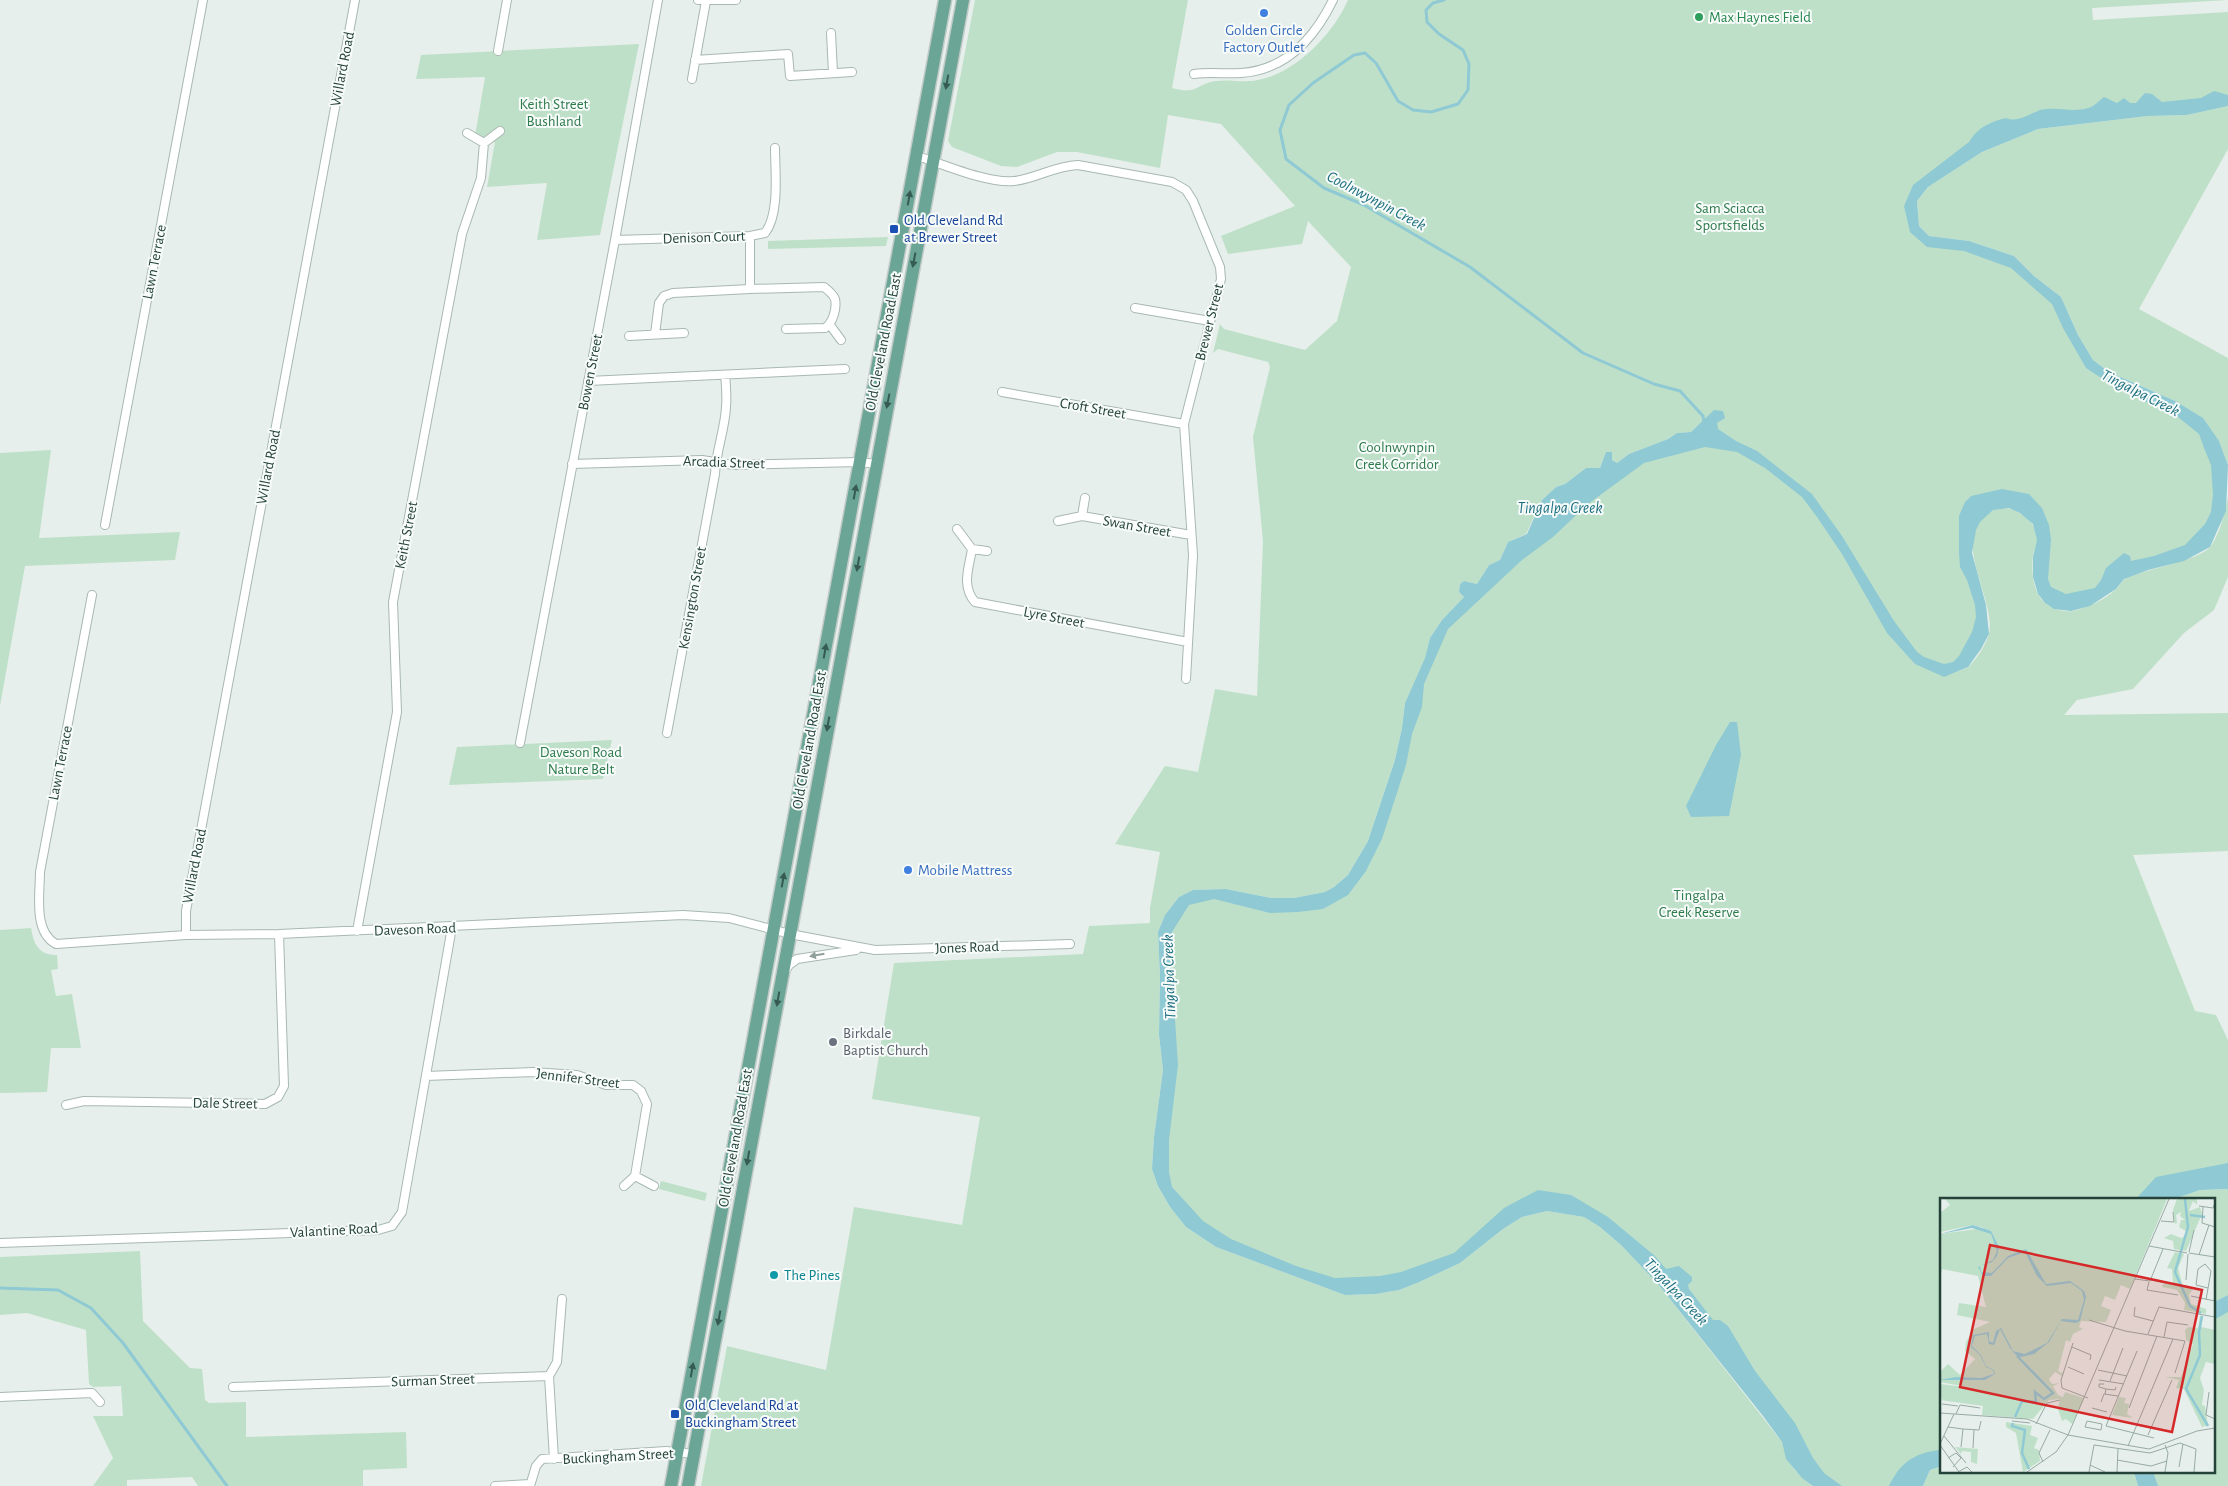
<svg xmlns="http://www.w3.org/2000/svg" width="2228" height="1486" font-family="'Alegreya Sans',sans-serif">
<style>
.green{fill:#bfe0c8}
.water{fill:#8ec9d4}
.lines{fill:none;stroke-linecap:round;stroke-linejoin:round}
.stream{stroke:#8ec9d4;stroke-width:3}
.minor-casing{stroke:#a8b8b2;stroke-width:10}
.primary-casing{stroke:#c2cac8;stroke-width:15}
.minor{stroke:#fff;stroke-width:8}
.primary{stroke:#6aa596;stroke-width:12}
.oneway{fill:#365b51}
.oneway2{fill:#92a09c}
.shop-dot{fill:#3f7fe0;stroke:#f7fbf9;stroke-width:2}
.leisure-dot{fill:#2e9e5b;stroke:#f7fbf9;stroke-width:2}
.transit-dot{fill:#1a4fb4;stroke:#f7fbf9;stroke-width:2}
.worship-dot{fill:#6b7280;stroke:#f7fbf9;stroke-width:2}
.culture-dot{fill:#0f9aa8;stroke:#f7fbf9;stroke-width:2}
.labels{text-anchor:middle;stroke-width:4;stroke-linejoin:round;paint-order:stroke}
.leisure-label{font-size:15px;fill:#27864d;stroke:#f7fbf9;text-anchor:start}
.shop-label{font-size:15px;fill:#366cbe;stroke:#f7fbf9}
.street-label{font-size:15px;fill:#24423a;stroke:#f7fbf9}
.park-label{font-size:15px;fill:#2d7a4b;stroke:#f7fbf9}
.transit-label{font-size:15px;fill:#164399;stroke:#f7fbf9;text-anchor:start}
.worship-label{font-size:15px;fill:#5b616d;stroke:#f7fbf9;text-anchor:start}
.culture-label{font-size:15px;fill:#0d838f;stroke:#f7fbf9;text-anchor:start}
.water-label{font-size:16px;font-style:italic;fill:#1c6f80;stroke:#f7fbf9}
.inset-river{fill:none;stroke:#8ec9d4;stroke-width:2.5}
.inset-road{fill:none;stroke:#98aaa4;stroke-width:1}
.view{fill:#d62828;fill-opacity:0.15;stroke:#d62828;stroke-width:2.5}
.inset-edge{fill:none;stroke:#24423a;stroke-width:2.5}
</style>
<rect width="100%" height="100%" fill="#e6efeb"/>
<path class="green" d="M975 0H1188L1172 88C1199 95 1195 84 1216 81 1230 79 1244 83 1258 80 1296 73 1333 34 1348 0H2228L2092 8 2093 20 2228 12V100L2083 113 2035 120 1973 146 1924 181 1911 201 1914 228 1928 242 1967 245 2012 262 2028 279 2056 297 2086 361 2103 375 2179 409 2204 434 2213 460 2217 487 2214 520 2199 543 2167 558 2130 566 2093 594 2064 601 2047 594 2043 581 2046 533 2034 514 2015 503 1990 502 1972 516 1966 536 1982 628 1961 665 1944 671 1948 675C1954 672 1964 670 1969 666 1977 659 1986 644 1989 634 1997 600 1946 534 1992 510 1999 507 2009 508 2014 510 2027 516 2039 527 2037 541 2036 546 2034 551 2033 556 2031 570 2033 592 2044 602 2051 609 2063 612 2072 611 2087 608 2105 600 2116 589 2120 586 2121 581 2126 578 2145 569 2198 561 2210 547 2219 536 2226 510 2228 497V577L2214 610 2184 633 2133 689 2077 700 2064 715 2228 713V851L2133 855 2195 1011 2216 1015 2228 1040V1181L2195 1184 2155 1200H1942V1458L1913 1471 1901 1486H1832L1816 1475 1719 1337 1654 1262 1592 1215 1563 1206 1534 1204 1506 1213 1458 1259 1431 1268 1404 1283 1378 1289 1332 1284 1214 1237 1185 1210 1163 1178V1138L1172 1068 1165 929 1184 901 1212 894 1278 906 1324 900 1350 881 1373 845 1397 768 1406 725 1420 682 1441 629 1503 563 1589 484 1641 456 1701 441 1703 421 1691 432 1677 433 1668 439 1629 454 1617 463 1612 460V452H1606L1600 468H1586L1565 484 1556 487 1542 500 1526 534 1508 542 1500 560 1489 565 1477 584 1464 581 1460 584 1459 592 1464 597 1442 620 1430 638 1425 659 1405 703 1402 728 1395 760 1368 841 1348 875 1334 887 1325 892 1294 898H1271L1226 889 1193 890 1179 897 1165 915 1158 932 1160 976 1159 1035 1163 1070 1154 1137 1152 1169 1158 1186 1170 1207 1186 1227 1216 1247 1345 1295 1376 1294 1399 1290 1417 1283 1460 1263 1503 1229 1522 1217 1547 1211 1584 1217 1600 1227 1621 1245 1658 1284 1782 1442C1787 1463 1795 1473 1813 1486H701L727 1346 826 1370 854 1207 962 1225 980 1117 872 1099 894 963 1083 954 1089 926 1150 923V908L1160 852 1115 844 1165 766 1198 772 1215 689 1257 696 1263 541 1253 437 1270 367 1268 362 1218 349 1213 353 1220 324 1224 329 1305 350 1337 321 1351 267 1308 221 1302 244 1228 254 1221 236 1295 206 1221 124 1168 115 1160 168 1077 152H1057L1017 167 1001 166 952 147 948 141Z
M639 44 600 235 537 240 547 183 487 187 495 142H474L485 77 416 79 421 55Z
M2228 106V149L2139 309 2228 358V465L2219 441 2175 401 2109 372 2093 360 2078 335 2061 297 2034 276 2014 256 1969 241 1929 236 1919 226 1917 201 1928 187 1982 152 2038 129 2148 116 2187 115Z
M888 237 886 246 768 249V241Z
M51 450 39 538 180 532 175 560 25 566 0 706V453Z
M612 740 603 779 449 785 457 747Z
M31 928C34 945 39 955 57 955L58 969 51 970 56 996 72 994 81 1048H51L47 1092 0 1093V930Z
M661 1181 707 1193 705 1201 659 1189Z
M2228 1189V1295L2214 1302V1200H2171L2200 1190Z
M140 1251 143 1321 190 1368 202 1369 205 1400 209 1403 246 1402V1437L406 1432 407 1468 363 1470V1486H198L192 1477 127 1480V1486H93L113 1458 93 1416H123L121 1386 93 1387 89 1384 86 1330 27 1313 0 1315V1257Z
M2228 1306V1486H2151L2145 1472H2214V1314Z
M1942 1466V1472H2134L2138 1486H1923L1930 1470Z"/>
<path class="water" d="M2214 91 2228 95V106L2187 115 2148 116 2038 129 1982 152 1928 187 1917 201 1919 226 1929 236 1969 241 2014 256 2034 276 2061 297 2078 335 2093 360 2109 372 2175 401 2203 418 2219 441 2228 465 2226 511 2210 547 2184 561 2148 570 2124 579 2116 589 2090 606 2071 611 2054 609 2045 603 2038 594 2033 577V557L2037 540 2033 524 2020 513 2009 508 1993 510 1980 522 1976 530 1972 553 1986 605 1989 634 1981 649 1968 667 1944 677 1915 664 1887 633 1842 554 1817 517 1802 497 1765 468 1737 452 1705 447 1644 463 1588 504 1553 537 1522 560 1448 629 1424 684 1422 707 1412 734 1406 765 1382 839 1366 871 1348 895 1323 909 1298 912 1270 913 1214 899 1189 905 1172 932 1171 958 1178 1065 1169 1140V1172L1172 1187 1203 1221 1231 1239 1296 1266 1335 1278 1380 1276 1401 1272 1454 1253 1504 1208 1538 1190 1571 1195 1608 1217 1655 1256 1666 1269 1679 1266 1692 1277V1281L1688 1285 1689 1289 1713 1320H1720L1728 1326 1755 1371 1795 1423 1813 1458 1824 1473 1842 1486H1813L1802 1478 1786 1459 1782 1442 1763 1416 1658 1284 1621 1245 1600 1227 1584 1217 1547 1211 1522 1217 1503 1229 1460 1263 1417 1283 1399 1290 1376 1294 1345 1295 1216 1247 1186 1227 1170 1207 1158 1186 1152 1169 1154 1137 1163 1070 1159 1035 1160 976 1158 932 1165 915 1179 897 1193 890 1226 889 1271 898H1294L1325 892 1334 887 1348 875 1368 841 1395 760 1402 728 1405 703 1425 658 1430 638 1442 620 1464 597 1459 592 1460 584 1464 581 1477 584 1489 565 1500 560 1508 542 1527 534 1542 500 1556 487 1565 484 1586 468H1600L1606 452H1612V460L1617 463 1629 454 1668 439 1677 433 1691 432 1714 410 1723 411 1725 418 1717 423 1718 429 1736 441 1757 451 1812 494 1842 536 1894 621 1917 652 1924 657 1944 664 1953 662 1959 656 1972 632 1976 617 1975 605 1967 580 1960 567 1959 552V516L1965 502 1971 496 2002 489 2029 494 2042 508 2049 525 2051 540 2048 579 2051 587 2066 594 2095 588 2101 580 2106 568 2124 553 2130 556 2131 561 2154 556 2185 545 2205 524 2211 512 2213 494 2211 465 2204 448 2199 434 2178 417 2117 388 2086 368 2063 328 2052 304 2011 268 1964 251 1927 247 1910 232 1904 206 1913 185 1969 142C1978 127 1990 122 2006 118 2018 123 2029 114 2040 110 2056 106 2071 113 2088 108 2093 107 2099 101 2104 97L2117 103 2124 98 2130 103H2136L2145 93 2152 94 2162 102 2201 98Z
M1730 722H1737L1741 755 1729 816 1691 817 1686 806 1716 745Z
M2228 1163V1189L2200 1190 2171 1200H2135L2156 1177Z
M2228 1295V1312L2214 1320V1302Z
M1942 1446V1466L1930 1470 1923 1486H1889C1900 1463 1914 1453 1939 1450Z
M2134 1472H2153L2158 1486H2138Z"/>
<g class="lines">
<path class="stream" d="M1444 0 1433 3 1426 10 1427 22 1439 34 1463 50 1469 64 1468 90 1458 104 1431 112 1413 110 1398 101 1376 63 1365 53 1354 55 1313 83 1289 105 1280 130 1286 159 1324 188 1364 205 1470 267 1583 353 1654 384 1680 391 1703 416 1704 423
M0 1288 58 1290 91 1308 123 1343 227 1486"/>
<g class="minor-casing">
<path id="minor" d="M698 0H736
M831 33 833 73
M498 51 507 0
M695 60 788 54 790 76 852 72
M1194 74C1210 72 1225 74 1241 73 1286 70 1314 39 1333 0
M692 79 706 1
M467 133 484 143 500 131
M917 156C943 164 988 184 1014 181 1035 179 1054 166 1078 165L1172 182 1186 190 1193 201 1220 267 1221 279 1184 424 1193 555 1186 679
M615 240 750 236 765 233C780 214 775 171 775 148
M750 289 824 287C828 290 833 294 835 299 837 308 833 323 825 328L786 329
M1135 308 1210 321
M830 325 841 340
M655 334 659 303 664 296 673 293 750 289V236
M629 336 684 333
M588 381 845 369
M1002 392 1184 424
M572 464 702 460 734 465 860 462 876 464
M1082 516 1191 535
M1058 521 1082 516 1085 498
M105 525 203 0
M957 529 972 549 987 551
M972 549C969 568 961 586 975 602L1188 642
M92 595 40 872C40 894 33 932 56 944L186 935 279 934 683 915 729 918 790 934 875 950 1070 944
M667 733 715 474C716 451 725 429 726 407 727 396 726 385 725 375
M520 743 615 240 658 0
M357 931 397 712 393 602 462 234 481 178 484 143
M186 935V911L355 0
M786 970 789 965 797 959 856 950
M426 1076 533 1072 577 1075 606 1085H633L641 1091 647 1104 635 1176
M66 1105 84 1101 265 1104 278 1097 284 1086 279 934
M624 1186 635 1176 654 1186
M0 1243 378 1230 392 1226 402 1212 452 927
M549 1376 557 1362 562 1299
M233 1387 549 1376 554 1459
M0 1397 92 1393 100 1402
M495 1486 530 1484
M530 1486 536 1466 542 1459 666 1451 694 1454"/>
</g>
<g class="primary-casing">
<path id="primary" d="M671 1486 945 0
M688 1486 963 0"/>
</g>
<use href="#minor" class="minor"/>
<use href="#primary" class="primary"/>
</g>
<defs><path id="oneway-solid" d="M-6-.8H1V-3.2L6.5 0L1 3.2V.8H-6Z" transform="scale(1.25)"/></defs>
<g class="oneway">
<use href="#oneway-solid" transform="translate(947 82) rotate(100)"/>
<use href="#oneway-solid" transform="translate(909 198) rotate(-80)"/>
<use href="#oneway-solid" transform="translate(914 260) rotate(101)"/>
<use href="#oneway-solid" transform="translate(888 401) rotate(101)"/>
<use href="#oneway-solid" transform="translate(855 492) rotate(-80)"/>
<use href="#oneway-solid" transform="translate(858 564) rotate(100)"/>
<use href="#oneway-solid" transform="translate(825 651) rotate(-80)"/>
<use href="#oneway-solid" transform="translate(828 724) rotate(100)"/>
<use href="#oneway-solid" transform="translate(783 880) rotate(-80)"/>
<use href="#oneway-solid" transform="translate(778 999) rotate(100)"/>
<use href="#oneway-solid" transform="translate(748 1158) rotate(100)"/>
<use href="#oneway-solid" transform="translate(719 1318) rotate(100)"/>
<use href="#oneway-solid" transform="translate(692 1370) rotate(-80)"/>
</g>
<use class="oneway2" href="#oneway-solid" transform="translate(817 955) rotate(170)"/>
<g class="shop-dot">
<circle cx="1264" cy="13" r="5"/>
<circle cx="908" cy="870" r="5"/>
</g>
<circle class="leisure-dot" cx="1699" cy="17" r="5"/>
<g class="transit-dot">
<rect x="889" y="224" width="10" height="10" rx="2.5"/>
<rect x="670" y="1409" width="10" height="10" rx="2.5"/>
</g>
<circle class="worship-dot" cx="833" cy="1042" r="5"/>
<circle class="culture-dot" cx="774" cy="1275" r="5"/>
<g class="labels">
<g class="leisure-label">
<text x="1709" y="22">Max Haynes Field</text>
</g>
<g class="shop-label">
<text x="1264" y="35">Golden Circle<tspan x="1264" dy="17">Factory Outlet</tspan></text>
<text x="918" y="875" text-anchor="start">Mobile Mattress</text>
</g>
<g class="street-label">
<text transform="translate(342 69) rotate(-79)" y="5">Willard Road</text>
<text transform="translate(704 237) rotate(-2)" y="5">Denison Court</text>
<text transform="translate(154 262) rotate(-79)" y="5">Lawn Terrace</text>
<text transform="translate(1209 322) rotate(-76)" y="5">Brewer Street</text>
<text transform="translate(883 342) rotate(-79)" y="5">Old Cleveland Road East</text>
<text transform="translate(590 372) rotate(-79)" y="5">Bowen Street</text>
<text transform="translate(1093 408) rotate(10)" y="5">Croft Street</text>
<text transform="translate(724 462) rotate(2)" y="5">Arcadia Street</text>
<text transform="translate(268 467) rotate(-79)" y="5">Willard Road</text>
<text transform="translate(1137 526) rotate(10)" y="5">Swan Street</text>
<text transform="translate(406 535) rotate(-79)" y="5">Keith Street</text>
<text transform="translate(692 598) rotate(-80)" y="5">Kensington Street</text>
<text transform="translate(1054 617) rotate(11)" y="5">Lyre Street</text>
<text transform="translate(809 740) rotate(-80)" y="5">Old Cleveland Road East</text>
<text transform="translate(60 763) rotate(-79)" y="5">Lawn Terrace</text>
<text transform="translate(194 866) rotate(-79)" y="5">Willard Road</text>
<text transform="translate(415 929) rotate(-2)" y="5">Daveson Road</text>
<text transform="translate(967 947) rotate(-2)" y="5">Jones Road</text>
<text transform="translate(578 1078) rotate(7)" y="5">Jennifer Street</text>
<text transform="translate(225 1103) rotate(1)" y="5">Dale Street</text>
<text transform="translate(735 1138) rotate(-80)" y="5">Old Cleveland Road East</text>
<text transform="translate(334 1230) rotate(-3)" y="5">Valantine Road</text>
<text transform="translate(433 1380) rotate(-2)" y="5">Surman Street</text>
<text transform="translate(618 1456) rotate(-3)" y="5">Buckingham Street</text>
</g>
<g class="park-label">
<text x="554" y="109">Keith Street<tspan x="554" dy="17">Bushland</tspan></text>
<text x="1730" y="213">Sam Sciacca<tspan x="1730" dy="17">Sportsfields</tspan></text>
<text x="1397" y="452">Coolnwynpin<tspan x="1397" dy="17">Creek Corridor</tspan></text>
<text x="581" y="757">Daveson Road<tspan x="581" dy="17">Nature Belt</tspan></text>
<text x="1699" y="900">Tingalpa<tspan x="1699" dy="17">Creek Reserve</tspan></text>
</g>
<g class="transit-label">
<text x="904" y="225">Old Cleveland Rd<tspan x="904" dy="17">at Brewer Street</tspan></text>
<text x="685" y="1410">Old Cleveland Rd at<tspan x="685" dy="17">Buckingham Street</tspan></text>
</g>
<g class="worship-label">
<text x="843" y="1038">Birkdale<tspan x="843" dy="17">Baptist Church</tspan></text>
</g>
<g class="culture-label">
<text x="784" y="1280">The Pines</text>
</g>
<g class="water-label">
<text transform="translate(1377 200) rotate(28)" y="6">Coolnwynpin Creek</text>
<text transform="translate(2141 392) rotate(27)" y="6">Tingalpa Creek</text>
<text x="1560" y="513">Tingalpa Creek</text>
<text transform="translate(1168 977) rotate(-92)" y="6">Tingalpa Creek</text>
<text transform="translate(1677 1291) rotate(47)" y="6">Tingalpa Creek</text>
</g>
</g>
<g transform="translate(1940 1198)">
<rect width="275" height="275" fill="#e6efeb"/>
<path d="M5 1H227L190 91 181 87 175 102 165 98 161 108 171 112 166 124 141 123 139 129 143 131 133 136 130 144 126 142 118 173 124 176 122 178 115 174 109 181 112 186 120 185 113 188 118 197 123 199 125 194 144 200 132 226 126 221 122 223 118 211 120 201 109 202 93 221 42 217 43 208 0 202 3 201 0 200V186L33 190 0 184V174L8 166 20 177 35 161 25 153 26 144 34 131 50 124 17 117 19 105 46 109 38 78 2 71 0 83V36L44 30 33 27 0 34V15L10 7ZM237 1H257V7L253 3 249 13 260 9 262 16 246 53 234 51 233 43 224 40 231 36 241 40 245 38 246 33 239 29 241 22H245L240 18 241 14 236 17 237 25 235 26 233 12ZM235 54 244 56 238 70 243 89H254L249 97 251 106 266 111V116L244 112 245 105 237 92 222 89 223 86 233 85 232 71 227 70ZM260 118H263L261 129 275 132V166L266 164 260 180 264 192 262 207 265 208 268 227 262 229 244 191 236 190 239 182 225 179H241L253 146 246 142 245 132 249 129 258 130ZM179 199 186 200 184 205 189 206 187 216 193 220 172 217ZM66 224 92 228 90 237 98 240 94 250 99 252 100 263 83 274 76 235 66 229ZM15 249 38 251 37 266 31 264V254L22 253 21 256Z" fill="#bfe0c8"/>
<path d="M33 27 51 33 59 49 57 58 52 64 40 68 41 74 52 75 68 58 86 51 106 86 130 83 144 93 146 99 140 123 136 125 121 123 109 144 94 156 76 160 77 158 70 150 60 131 54 147 49 146 47 136 35 138 32 148 41 157 46 168 54 172 55 176 45 182H0L15 179 41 180 54 176 53 172 46 169 40 157 31 149 33 137 49 134V143L53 145 56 133 61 130 73 153 85 156 107 145 122 121 138 122 144 102 142 93 131 85 107 88 97 78 85 54 68 60 51 78H43L38 69 53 62 57 53 51 36 32 30 0 36Z" fill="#8ec9d4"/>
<path class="inset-river" d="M245 1 248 29 235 74 250 108 261 115M250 17 265 19M262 118 259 134 260 157 246 191 268 228M75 219 82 203 96 204 95 194 104 201 113 195 78 159M73 225 72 228 85 232 82 255 89 271"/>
<path class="inset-road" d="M259 8 273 10 275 5M263 9 262 25 275 29M221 23 234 24 233 14M209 48 247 55M249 54 254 32M249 55 275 59M259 57 269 27M265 66 271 73 266 102M265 66 258 71 256 87 268 90M195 81 210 83 223 51M211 82 226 85M246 82 248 56M209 84 207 92 238 97M251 98 275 103M195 109 194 118 213 123M149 122 185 133 245 143 235 175M208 136 219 109 275 119M224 139 227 124 248 127M133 145 121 182 122 190 148 200M132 149 151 157 150 162M197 153 166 228 214 240M128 169 144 176M158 172 187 178M159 182 184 186M170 183 183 150M164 186H159V189L166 191M269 194 266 217 275 221M165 196 166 191 175 192 176 189M161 204 164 196 178 198M2 206 18 208M152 210 167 214M189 210 217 138M0 215 87 221 128 237 229 1M16 216 20 207 40 210M145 216 169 221M72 223 90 225M147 223 162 226 161 232 145 229ZM96 226 107 205 120 202M8 229 23 231M208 237 232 182M4 238 26 265M0 246 14 216M0 247 19 274M188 248 233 141M21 249 23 231 39 232 41 223M33 250 34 232M8 260 16 255 21 260 13 269M177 262 211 268 227 263M103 264 99 255 110 232M150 267 165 274M239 269 243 246M18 274 27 269 32 274M87 274 116 254 128 237 209 251 257 233 275 230M149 274 154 247 210 255 240 245 256 251 254 274M177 274 178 251M225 274 228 255 225 247"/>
<path class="view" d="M50 47 262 92 232 234 20 189Z"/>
<rect width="275" height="275" class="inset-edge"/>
</g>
</svg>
